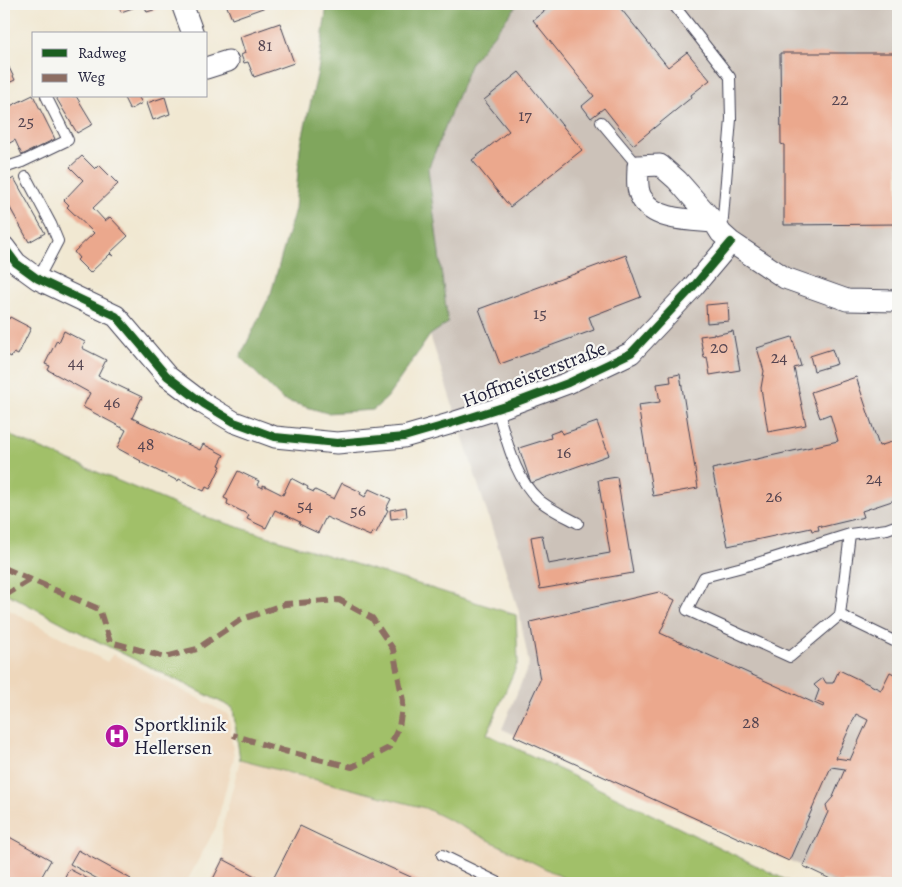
<svg xmlns="http://www.w3.org/2000/svg" width="902" height="887" font-family="Alegreya,serif">
<style>
.built{fill:#eed7bb}
.industrial{fill:#ccc2b9}
.green{fill:#a1c069;stroke:#627152}
.forest{fill:#80a65d;stroke:#51644c}
.building{fill:#eba88d;fill-rule:evenodd}
.lines{fill:none;stroke-linecap:round;stroke-linejoin:round}
.service-casing{stroke:#414052;stroke-width:12}
.minor-casing{stroke:#414052;stroke-width:23}
.service{stroke:#fff;stroke-width:10}
.minor{stroke:#fff;stroke-width:21}
.quiet{stroke:#8d6e63;stroke-width:6;stroke-dasharray:12 6;stroke-linecap:butt}
.cycleway-casing{stroke:#f6f6f2;stroke-width:11}
.cycleway{stroke:#1b5e20;stroke-width:8}
.labels{text-anchor:middle;stroke-width:4.5;stroke-linejoin:round;paint-order:stroke}
.number-label{font-size:18px;fill:#544450}
.street-label{font-size:20px;fill:#22223b;stroke:#f6f6f2}
.poi-label{font-size:20px;fill:#22223b;stroke:#f6f6f2;text-anchor:start}
</style>
<rect width="100%" height="100%" fill="#f6f6f2"/>
<filter id="ink" filterUnits="userSpaceOnUse"><feTurbulence type="fractalNoise" baseFrequency=".02" numOctaves="2"/><feDisplacementMap in="SourceGraphic" scale="10" xChannelSelector="R" yChannelSelector="G"/><feConvolveMatrix kernelMatrix="1 2 1 2 8 2 1 2 1" color-interpolation-filters="sRGB"/></filter>
<filter id="wash" filterUnits="userSpaceOnUse"><feTurbulence type="fractalNoise" baseFrequency=".0096" numOctaves="4" result="noise"/><feDisplacementMap in="SourceGraphic" scale="20" xChannelSelector="R" yChannelSelector="G"/><feGaussianBlur stdDeviation="1.12" result="paint"/><feColorMatrix in="noise" values="0 0 0 0 0 0 0 0 0 0 0 0 0 0 0 0 0 1.4 0 .05"/><feComposite in="paint" operator="in"/></filter>
<g filter="url(#wash)">
<rect width="100%" height="100%" fill="#f1e8d2"/>
<path class="built" d="M4 607 107 662 113 654 228 714 234 757 216 827 186 883H4Z
M240 760 425 808 574 883H211L223 859 222 829Z"/>
<path class="industrial" d="M518 4H898V883H833L795 863 502 729 529 664 519 612 430 335 428 169 471 63Z"/>
<path class="green" d="M4 426 13 437 200 515 516 615 518 662 487 734 792 883H574L425 808 240 760 233 708 85 635 4 592Z"/>
<path class="forest" d="M327 4H518L471 63 428 169 448 323 430 335 387 398 373 410 327 413 283 400 240 357 271 293 295 209 300 148 318 71Z"/>
<g id="blocks">
<path class="building" d="M118 4H144L121 12Z
M144 4H162L163 7 147 12Z
M220 4H274L232 19 226 4 221 6Z
M553 4H617L668 67 687 52 710 80 691 95 692 97 633 145 604 108 591 118 582 106 594 96 533 20Z
M280 23 294 63 254 77 248 62 244 63 241 55 245 53 240 37Z
M780 53H898V224L784 225V145L781 144Z
M4 57 15 80 4 85Z
M519 72 582 150 510 207 472 160 509 131 484 100Z
M33 95 55 139 22 155 15 140 8 144 4 135V127L8 125 4 117V109Z
M55 96H76L93 124 77 133Z
M123 96H138L142 103 130 110Z
M165 97 170 114 153 120 147 103Z
M82 156 95 169 99 165 118 184 93 208 105 221 110 217 128 236 110 253 113 256 110 254 90 273 77 260 79 258 74 252 94 233 67 207 69 205 64 200 83 180 70 167Z
M14 178 45 233 29 242 4 197V184Z
M626 255 641 297 589 317 594 330 500 364 479 309Z
M728 303 729 321 707 323 706 305Z
M4 317 9 319 10 317 31 328 18 355 14 353 11 357 4 353Z
M64 331 85 342 82 348 106 360 98 376 142 397 132 418 200 450 203 444 224 455 219 465 221 466 210 489 206 487 204 491 179 479 178 481 140 462 141 461 117 448 126 430 83 407 90 393 48 370 50 366 45 364 57 340 59 342Z
M733 331 740 370 710 375 707 357 704 358 700 336 715 334V335Z
M792 337 801 366 794 368 806 425 768 432 761 388 764 371 757 348Z
M832 349 837 364 814 371 810 356Z
M680 374 698 488 653 496 638 405 660 402 657 384 671 382 670 376Z
M856 377 879 446 898 440V499L862 511 864 517 822 527 821 525 818 526 819 530 812 531 811 528 728 546 712 469 838 441 830 414 820 418 811 392Z
M597 422 609 455 531 483 519 448 551 438 550 434 561 430 562 434Z
M238 471 259 481 257 485 263 488V485L283 495 291 478 308 487 307 489 314 492 315 490 334 499 342 483 361 492 360 494 365 497 369 489 391 499 386 509 388 510 376 533 373 531 370 536 326 517 318 533 299 524 300 522 275 510 266 528 247 519 249 515 227 504 228 500 224 498Z
M617 477 633 573 540 589 531 537 542 535 548 564 610 553 598 480Z
M406 507 407 517 391 519 390 510Z
M659 592 675 600 660 633 823 707 824 705 815 701 819 690 814 685 823 678 826 683H833L839 670 881 690 890 672 898 676V883H839L803 866 828 812 826 805 833 797 845 769 831 767 789 861 514 736 540 680 530 622ZM856 714 868 720 850 760 836 758Z
M300 826 323 837 424 883H271Z
M4 834 51 860 38 883H4Z
M78 850 131 879 129 883H105L70 864Z
M223 859 268 883H211Z
M69 869 96 883H64L62 882Z"/>
</g>
</g>
<g filter="url(#ink)">
<use href="#blocks" fill-opacity="0" stroke="#414052" stroke-width="1"/>
<g class="lines">
<g class="service-casing">
<path id="service" d="M673 4 730 77 731 119 722 230
M601 122 638 166
M4 168 22 162 68 140 46 96
M26 177 51 224 58 241 38 279
M497 409C507 440 514 477 538 499 549 509 565 516 578 523
M850 534 840 615 790 657 687 610 704 577 754 564 850 534 887 529 898 525
M840 615 898 643
M442 855 499 883"/>
</g>
<g class="minor-casing">
<path id="minor" d="M182 4 193 34
M206 68 228 61
M714 222C691 220 653 221 641 197 636 188 638 175 638 166L660 165 677 180 714 222 721 233 731 242 785 278 847 300 898 301
M4 247 16 263 38 279 116 316 167 376 204 404 234 422 275 437 337 443 404 437 449 424 506 406 568 383 631 353 693 287 731 242"/>
</g>
<use href="#service" class="service"/>
<use href="#minor" class="minor"/>
<path class="quiet" d="M4 568 99 609 110 642 165 657 197 649 240 620 285 604 339 600 372 618 393 649 403 701 399 727 389 748 352 767 284 751 233 735
M4 596 30 580"/>
<g class="cycleway-casing">
<path id="cycleway" d="M4 247 16 263 38 279 116 316 167 376 204 404 234 422 275 437 337 443 404 437 449 424 506 406 568 383 631 353 693 287 731 242"/>
</g>
<use href="#cycleway" class="cycleway"/>
</g>
</g>
<defs>
<g id="hospital-disc" transform="scale(1.25)"><circle r="9.5" fill="#b5179e" stroke="#f6f6f2"/><path d="M-5-5h3v3.5h4V-5h3V5h-3V1.5h-4V5h-3Z" fill="#fff"/></g>
</defs>
<g fill-rule="evenodd">
<use href="#hospital-disc" x="117" y="736"/>
</g>
<g class="labels">
<g class="number-label">
<text x="265" y="51">81</text>
<text x="840" y="105">22</text>
<text x="525" y="121">17</text>
<text x="26" y="127">25</text>
<text x="540" y="319">15</text>
<text x="719" y="353">20</text>
<text x="779" y="363">24</text>
<text x="76" y="368">44</text>
<text x="112" y="408">46</text>
<text x="146" y="450">48</text>
<text x="564" y="458">16</text>
<text x="874" y="484">24</text>
<text x="774" y="502">26</text>
<text x="305" y="511">54</text>
<text x="358" y="516">56</text>
<text x="751" y="728">28</text>
</g>
<g class="street-label">
<text transform="translate(534 374) rotate(-21)" y="7">Hoffmeisterstraße</text>
</g>
<g class="poi-label">
<text x="134" y="731">Sportklinik<tspan x="134" dy="23">Hellersen</tspan></text>
</g>
</g>
<rect width="902" height="887" fill="none" stroke="#f6f6f2" stroke-width="20"/>
<rect x="32" y="32" width="175" height="65" fill="#f6f6f2" stroke="#a1a1a9"/>
<rect x="42" y="49" width="25" height="8" fill="#1b5e20" stroke="#a1a1a9"/>
<text x="78" y="58" font-size="15" fill="#22223b">Radweg</text>
<rect x="42" y="74" width="25" height="8" fill="#8d6e63" stroke="#a1a1a9"/>
<text x="78" y="82" font-size="15" fill="#22223b">Weg</text>
</svg>
